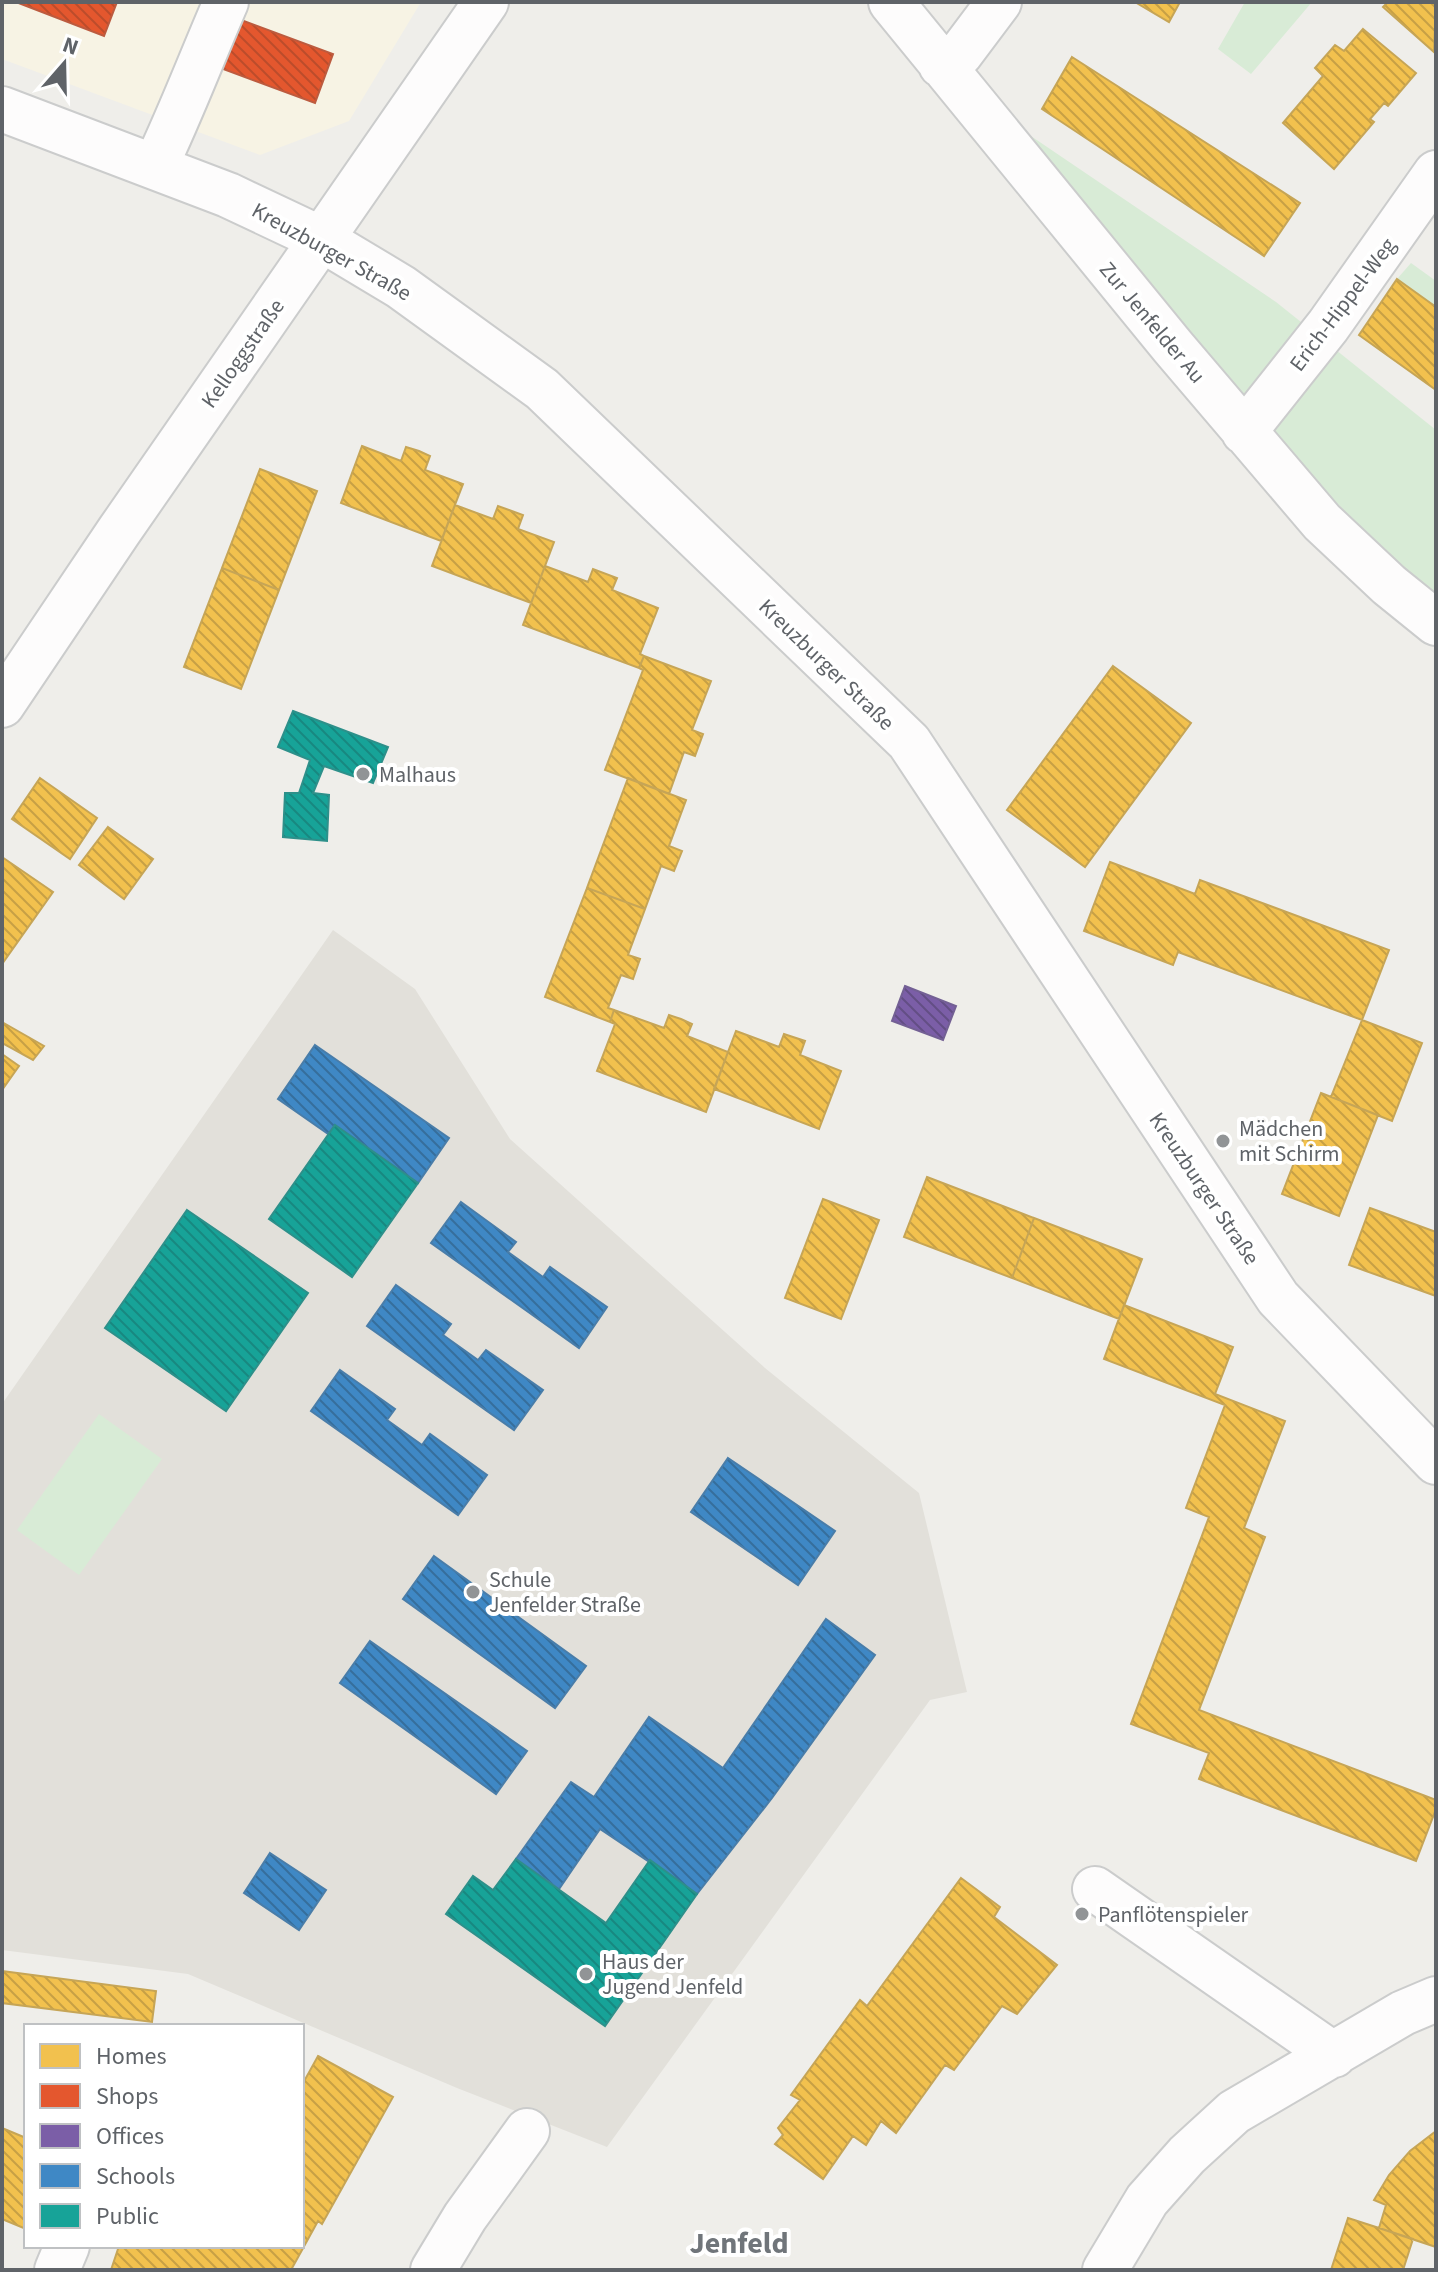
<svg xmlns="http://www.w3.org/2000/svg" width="1438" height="2272" font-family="'Source Sans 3',sans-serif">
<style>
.commercial{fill:#f7f3e4}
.education{fill:#e2e0da}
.green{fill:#d8ebd6}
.homes{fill:url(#homes-back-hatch);stroke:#c6a556;stroke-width:2}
.shops{fill:url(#shops-back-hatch);stroke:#bc5b3f;stroke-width:2}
.offices{fill:url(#offices-back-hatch);stroke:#736094;stroke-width:2}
.schools{fill:url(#schools-back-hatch);stroke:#497da9;stroke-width:2}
.public{fill:url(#public-back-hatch);stroke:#2d908a;stroke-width:2}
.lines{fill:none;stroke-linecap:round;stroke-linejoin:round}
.minor-casing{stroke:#cbcccc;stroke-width:48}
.minor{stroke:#fdfcfc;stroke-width:44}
.poi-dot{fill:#919496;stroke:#fff;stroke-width:3}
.labels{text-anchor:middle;stroke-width:8;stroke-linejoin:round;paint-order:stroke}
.street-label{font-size:22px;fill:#5f6368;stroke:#fff}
.poi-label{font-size:22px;fill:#5f6368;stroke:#fff;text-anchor:start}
.district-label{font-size:30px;font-weight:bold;fill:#70757a;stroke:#fff}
</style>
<defs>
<pattern id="homes-back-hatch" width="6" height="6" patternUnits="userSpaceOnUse" patternTransform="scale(2)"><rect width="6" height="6" fill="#f2c14e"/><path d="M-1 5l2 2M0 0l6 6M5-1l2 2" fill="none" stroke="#c7a045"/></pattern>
<pattern id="shops-back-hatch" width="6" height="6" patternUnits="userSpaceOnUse" patternTransform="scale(2)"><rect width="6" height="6" fill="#e4572e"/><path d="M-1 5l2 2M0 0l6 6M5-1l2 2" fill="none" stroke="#bc4c2b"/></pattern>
<pattern id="offices-back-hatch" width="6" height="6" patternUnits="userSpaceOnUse" patternTransform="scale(2)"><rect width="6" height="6" fill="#7b5ea7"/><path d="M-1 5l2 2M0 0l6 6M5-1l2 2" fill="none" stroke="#634e85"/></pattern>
<pattern id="schools-back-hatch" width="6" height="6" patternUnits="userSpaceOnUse" patternTransform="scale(2)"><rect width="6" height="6" fill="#3f88c5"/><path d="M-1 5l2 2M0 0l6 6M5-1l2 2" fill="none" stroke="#366e9c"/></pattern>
<pattern id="public-back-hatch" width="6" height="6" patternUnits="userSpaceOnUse" patternTransform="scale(2)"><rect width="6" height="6" fill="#17a398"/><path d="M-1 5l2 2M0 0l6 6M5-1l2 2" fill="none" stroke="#188880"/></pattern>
</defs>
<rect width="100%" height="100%" fill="#efeeea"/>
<path class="commercial" d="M2 2H421L349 121 260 155 2 59Z"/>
<path class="education" d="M333 930 415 989 510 1139 765 1368 919 1493 967 1692 930 1700 607 2147 457 2088 188 1974 2 1950V1404Z"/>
<path class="green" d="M1245 2H1312L1251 74 1218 49Z
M1022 130 1276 302 1436 430V597C1343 518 1265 426 1188 332 1132 265 1077 197 1022 130Z
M1411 263 1436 281V307L1397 279Z
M99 1414 162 1459 79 1575 17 1530Z"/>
<path class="homes" d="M1135 2H1180L1169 22Z
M1388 2H1436L1434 52 1383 7Z
M1363 29 1416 73 1388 106 1384 103 1370 119 1374 122 1334 169 1283 123 1323 76 1315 68 1335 45 1344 51Z
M1072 57 1300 203 1264 256 1042 109Z
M1397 279 1436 307V390L1359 335Z
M362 446 401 461 406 447 419 451 430 456 425 470 463 484 441 541 341 503Z
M260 469 317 491 279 590 222 568Z
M455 505 493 519 498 506 523 515 518 529 554 542 531 603 432 566Z
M545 566 588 582 593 569 617 578 612 590 658 608 640 654 644 656 639 668 523 625Z
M222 568 279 590 241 689 184 667Z
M644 656 711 681 692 730 703 734 695 756 684 752 669 794 605 770 643 670 639 668Z
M1113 666 1191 723 1085 867 1007 810Z
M40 778 97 818 70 859 12 819Z
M628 778 686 800 669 846 682 851 674 871 661 866 645 909 587 888Z
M108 827 153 859 124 899 79 865Z
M2 857 53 892 2 964Z
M1110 862 1195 894 1200 880 1389 950 1362 1020 1178 952 1173 965 1084 931Z
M587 888 645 909 628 955 640 959 633 979 621 975 608 1008 614 1010 610 1022 545 997Z
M614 1010 664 1028 669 1015 681 1019 692 1024 687 1036 728 1052 706 1112 597 1071 615 1024 610 1022Z
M1362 1020 1422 1043 1392 1121 1331 1097Z
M2 1022 44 1046 33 1060 2 1043Z
M736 1031 779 1047 784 1034 805 1041 800 1055 841 1071 819 1129 714 1089Z
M2 1054 19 1066 2 1090Z
M1321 1093 1378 1115 1339 1216 1282 1194Z
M927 1177 1034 1218 1012 1278 904 1237Z
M823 1199 879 1220 841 1319 785 1298Z
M1370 1208 1436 1232V1296L1349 1265Z
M1034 1218 1142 1259 1119 1319 1012 1278Z
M1124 1305 1233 1347 1215 1394 1285 1421 1244 1528 1265 1537 1199 1710 1436 1800V1809L1416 1861 1199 1779 1209 1753 1131 1724 1209 1517 1186 1508 1225 1405 1104 1359Z
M961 1878 1000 1907 994 1917 1057 1965 1017 2014 1002 2006 954 2070 945 2065 896 2133 881 2121 866 2145 853 2136 823 2179 775 2144 783 2135 778 2128 800 2100 791 2095 860 2000 867 2006Z
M2 1971 156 1991 152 2022 2 2003Z
M318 2056 393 2097 322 2224 318 2221 291 2270H111L119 2246H302V2085Z
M2 2128 26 2138V2229L2 2219Z
M1436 2131V2247L1379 2228 1386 2205 1374 2200 1389 2175 1410 2151Z
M1348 2218 1413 2239 1403 2270H1331Z"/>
<path class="shops" d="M16 2H117L104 36Z
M241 20 333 54 315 103 223 69Z"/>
<path class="offices" d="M905 986 956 1006 943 1040 892 1021Z"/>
<path class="schools" d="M315 1045 449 1138 418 1183 335 1125 328 1134 278 1099Z
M461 1202 516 1242 508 1252 543 1277 550 1267 607 1307 579 1348 431 1243Z
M396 1285 451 1324 443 1335 478 1360 486 1350 543 1390 514 1430 367 1326Z
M340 1370 395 1409 387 1420 422 1445 430 1434 487 1475 458 1515 311 1411Z
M728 1458 835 1531 798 1585 691 1512Z
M434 1556 586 1666 555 1708 403 1599Z
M826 1619 875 1655 772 1798 697 1894 600 1829 559 1889 516 1859 571 1782 594 1797 649 1717 723 1768Z
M370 1641 527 1751 496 1794 340 1683Z
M270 1853 326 1890 299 1930 244 1893Z"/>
<path class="public" d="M293 711 388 747 373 783 324 766 313 793 329 795 327 841 283 837 285 793H299L310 760 278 747Z
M335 1125 418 1183 352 1277 269 1219Z
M187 1210 308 1293 226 1411 105 1328Z
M516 1859 606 1923 650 1860 697 1894 605 2026 446 1914 473 1876 493 1890Z"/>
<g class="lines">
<g class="minor-casing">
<path id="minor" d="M891 2 1173 347 1322 522 1389 585 1436 623
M941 65 960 54 999 2
M2 109 228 195 321 239 401 287 542 389 909 742 1278 1298 1436 1462
M155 167C181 113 202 57 226 2
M1244 432 1328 326 1436 173
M2 705 119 531 486 2
M1095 1889 1334 2055
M57 2270 67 2246
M433 2270 465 2217 527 2131
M1105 2270 1147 2200 1187 2155 1234 2112 1403 2013 1436 1999"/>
</g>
<use href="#minor" class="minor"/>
</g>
<g class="poi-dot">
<circle cx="363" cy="774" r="8"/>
<circle cx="1223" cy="1141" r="8"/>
<circle cx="473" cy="1592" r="8"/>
<circle cx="1082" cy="1914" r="8"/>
<circle cx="586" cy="1974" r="8"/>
</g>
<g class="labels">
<g class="street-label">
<text transform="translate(332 251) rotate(29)" y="8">Kreuzburger Straße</text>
<text transform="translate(1342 304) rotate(-53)" y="8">Erich-Hippel-Weg</text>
<text transform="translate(1153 322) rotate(50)" y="8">Zur Jenfelder Au</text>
<text transform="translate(242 353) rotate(-55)" y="8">Kelloggstraße</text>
<text transform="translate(827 664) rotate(44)" y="8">Kreuzburger Straße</text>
<text transform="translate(1205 1188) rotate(56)" y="8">Kreuzburger Straße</text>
</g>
<g class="poi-label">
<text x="379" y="782">Malhaus</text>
<text x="1239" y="1136">Mädchen<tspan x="1239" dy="25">mit Schirm</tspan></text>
<text x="489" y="1587">Schule<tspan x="489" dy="25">Jenfelder Straße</tspan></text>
<text x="1098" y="1922">Panflötenspieler</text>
<text x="602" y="1969">Haus der<tspan x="602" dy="25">Jugend Jenfeld</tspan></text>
</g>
<g class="district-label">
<text x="739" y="2253">Jenfeld</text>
</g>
</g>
<rect width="1438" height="2272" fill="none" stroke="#5f6368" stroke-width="8"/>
<rect x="24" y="2024" width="280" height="224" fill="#ffffff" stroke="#bfc1c3" stroke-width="2"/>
<rect x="40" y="2044" width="40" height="24" fill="#f2c14e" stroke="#bfc1c3" stroke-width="2"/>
<text x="96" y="2064" font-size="24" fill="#5f6368">Homes</text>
<rect x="40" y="2084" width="40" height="24" fill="#e4572e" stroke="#bfc1c3" stroke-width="2"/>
<text x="96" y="2104" font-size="24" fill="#5f6368">Shops</text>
<rect x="40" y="2124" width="40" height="24" fill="#7b5ea7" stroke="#bfc1c3" stroke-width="2"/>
<text x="96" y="2144" font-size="24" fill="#5f6368">Offices</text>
<rect x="40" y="2164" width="40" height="24" fill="#3f88c5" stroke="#bfc1c3" stroke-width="2"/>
<text x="96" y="2184" font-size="24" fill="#5f6368">Schools</text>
<rect x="40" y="2204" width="40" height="24" fill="#17a398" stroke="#bfc1c3" stroke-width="2"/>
<text x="96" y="2224" font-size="24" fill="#5f6368">Public</text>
<g transform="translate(64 64) rotate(20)" stroke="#ffffff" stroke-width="6" paint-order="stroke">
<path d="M0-6L14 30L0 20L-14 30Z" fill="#5f6368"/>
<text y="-12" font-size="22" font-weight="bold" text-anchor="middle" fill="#5f6368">N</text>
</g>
</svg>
